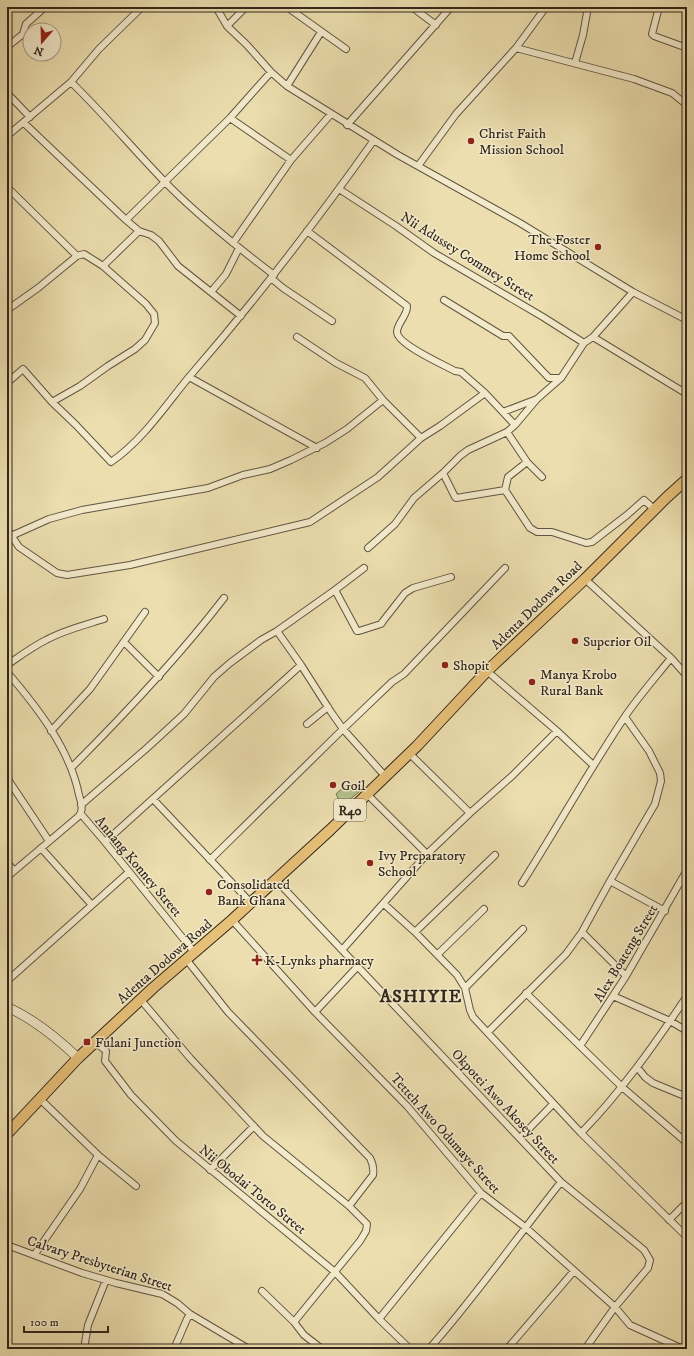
<svg xmlns="http://www.w3.org/2000/svg" width="694" height="1356" font-family="'IM FELL DW Pica',serif">
<style>
.green{fill:#b4c28d;stroke:#737454}
.lines{fill:none;stroke-linecap:round;stroke-linejoin:round}
.street-casing{stroke:#605541;stroke-width:8}
.secondary-casing{stroke:#32271c;stroke-width:10}
.primary-casing{stroke:#32271c;stroke-width:12}
.street{stroke:#f3eacb;stroke-width:6}
.secondary{stroke:#f3eacb;stroke-width:9}
.primary{stroke:#e6bf78;stroke-width:10}
.poi-dot{fill:#8f2418;stroke:#f3eacb;stroke-width:1.5}
.labels{text-anchor:middle;stroke-width:3;stroke-linejoin:round;paint-order:stroke}
.shield{fill:#f3eacb;stroke:#6c6250;stroke-width:1}
.shield-label{font-size:13px;font-weight:bold;fill:#32271c}
.poi-label{font-size:14px;fill:#32271c;stroke:#f3eacb;text-anchor:start}
.street-label{font-size:14px;fill:#32271c;stroke:#f3eacb}
.district-label{font-size:18px;font-weight:bold;letter-spacing:1px;fill:#32271c;stroke:#f3eacb}
</style>
<rect width="100%" height="100%" fill="#ecdeaf"/>
<filter id="stains"><feTurbulence type="fractalNoise" baseFrequency=".005" numOctaves="4"/><feColorMatrix values="0 0 0 0 .2 0 0 0 0 .09 0 0 0 0 .02 0 0 0 .5 -.17"/></filter>
<radialGradient id="worn" r=".72"><stop offset=".6" stop-color="#630" stop-opacity="0"/><stop offset="1" stop-color="#630" stop-opacity=".3"/></radialGradient>
<path class="green" d="M346 785 359 789 360 791 342 806 336 794Z"/>
<g class="lines">
<g class="street-casing">
<path id="street" d="M216 7 227 26 247 45 271 72 287 86 398 155 520 223 633 292 687 320
M287 7 346 49
M412 7 436 25
M659 7 652 34 654 36 687 48
M227 26 246 7
M7 47 23 34 26 24 45 7
M516 48 634 79 672 93 687 105
M575 63 583 35 588 7
M71 82C104 114 133 149 165 182 198 216 236 246 274 275
M287 86 321 32
M7 93 30 117
M230 118 291 160
M24 123 126 220 139 231 103 266
M347 125 451 7
M7 136 71 82 99 49 142 7
M418 166 456 114 516 48 546 7
M7 187 77 256 84 254 103 266 146 304 154 314 155 323 145 340 135 349 108 366 80 386 52 402
M339 189 396 226 434 253 543 317 584 343
M126 220 230 118 271 72
M139 231 151 235 159 241 178 266 241 316
M307 231 407 306C408 315 397 323 397 332 397 344 444 365 455 371L461 372 485 393 515 425
M233 243 291 160 331 114
M271 278 283 288 332 321
M211 292 226 274 239 248
M444 300 503 336H509L549 378H561
M7 310 38 288 77 256
M297 337 336 363 365 378 383 400 421 438
M593 337 687 394
M189 377 317 448
M7 383 23 369 52 402 76 425 111 462C143 440 165 406 189 377 255 301 316 222 374 140
M503 412 537 399 561 378 584 343 593 337 633 292
M507 432 527 462 542 477
M527 462 508 477 505 490 456 498 455 497 443 473 460 456 468 450 507 432 515 425 537 399
M505 490 530 528 537 532H552L586 543 592 542 627 515 644 500 654 509
M7 529 19 547 57 573 67 575 130 565 310 522 378 477 421 438 440 426 485 393
M11 536 49 519 82 510 208 488 243 475 270 469 291 460 325 443 347 429 383 400
M368 548 395 524 414 498 443 473
M585 579 671 658 687 676
M335 590 357 631H359L381 624 383 621 405 593 413 588 451 577
M277 631 335 590 364 568
M124 642 159 677
M7 665C20 656 32 647 46 640 64 630 85 625 104 619
M487 671 557 731 593 765
M7 672C37 707 70 749 79 795 81 802 84 809 79 816L7 877
M307 724 328 707
M51 731 90 689 145 612
M409 753 470 813
M71 768C126 713 177 659 224 598
M7 778 49 841
M367 794 427 854
M153 799 251 903
M81 805 147 748 184 714 214 677 230 663 261 640 277 631 301 665
M81 814 105 842 194 952
M105 842 301 665 331 712 343 729 385 776
M41 848 92 905
M210 860 343 729 392 682 404 674 505 568
M7 862 14 871
M276 880 561 1182 644 1250 650 1260 648 1268 615 1307 585 1349
M610 881 665 911
M522 883C557 828 588 772 624 718 638 697 655 678 671 658
M384 904 415 932 457 975 465 988 470 1010 473 1017 581 1133 687 1237
M232 920 315 1012 407 1106 481 1193 525 1227 615 1307 630 1325 683 1349
M415 932 495 855
M582 932 626 976
M342 950 427 854 470 813 512 776 557 731
M438 954 484 909
M186 959 228 1012 370 1158C373 1164 374 1169 373 1175L349 1206
M7 981 129 872
M465 988 523 929
M526 993 622 1087 687 1143
M613 996 670 1021 687 1031
M141 1000 190 1058 263 1136 349 1206 367 1224 366 1231 360 1241 294 1322 262 1291
M315 1012 358 966
M488 1032 566 954 582 932 610 881 655 804 661 781 660 773 649 751 625 717
M93 1044 100 1046 106 1051 105 1061 131 1095 176 1141 335 1272 379 1319 410 1349
M580 1046 626 976 687 870
M637 1067 645 1077 653 1083 687 1097
M39 1098 98 1155
M581 1133C621 1092 655 1044 687 996
M520 1138 553 1104
M210 1170 254 1126
M669 1220 687 1202
M7 1245 82 1273 116 1283 162 1294 177 1303 190 1314 187 1319 174 1349
M35 1254 80 1189 98 1155 136 1186
M190 1314 249 1349
M379 1319 481 1193
M294 1322 304 1335 322 1349
M84 1349 88 1325 106 1280
M429 1349C476 1296 517 1237 561 1182
M507 1349 574 1271"/>
</g>
<g class="secondary-casing">
<path id="secondary" d="M7 1007C34 1019 57 1038 78 1058"/>
</g>
<g class="primary-casing">
<path id="primary" d="M7 1134 78 1058 153 988 232 920 330 830 417 746 487 671 585 579 666 498 687 479"/>
</g>
<use href="#street" class="street"/>
<use href="#secondary" class="secondary"/>
<use href="#primary" class="primary"/>
</g>
<g class="poi-dot">
<circle cx="471" cy="141" r="4"/>
<circle cx="598" cy="247" r="4"/>
<circle cx="575" cy="641" r="4"/>
<circle cx="445" cy="665" r="4"/>
<circle cx="532" cy="682" r="4"/>
<circle cx="333" cy="785" r="4"/>
<circle cx="370" cy="863" r="4"/>
<circle cx="209" cy="892" r="4"/>
<path d="M255 954h4v4h4v4h-4v4h-4v-4h-4v-4h4z"/>
<rect x="83" y="1038" width="8" height="8" rx="2"/>
</g>
<g class="labels">
<rect class="shield" x="334" y="799" width="32" height="22" rx="3"/>
<g class="shield-label">
<text x="350" y="815">R40</text>
</g>
<g class="poi-label">
<text x="479" y="138">Christ Faith<tspan x="479" dy="16">Mission School</tspan></text>
<text x="590" y="244" text-anchor="end">The Foster<tspan x="590" dy="16">Home School</tspan></text>
<text x="583" y="646">Superior Oil</text>
<text x="453" y="670">Shopit</text>
<text x="540" y="679">Manya Krobo<tspan x="540" dy="16">Rural Bank</tspan></text>
<text x="341" y="790">Goil</text>
<text x="378" y="860">Ivy Preparatory<tspan x="378" dy="16">School</tspan></text>
<text x="217" y="889">Consolidated<tspan x="217" dy="16">Bank Ghana</tspan></text>
<text x="265" y="965">K-Lynks pharmacy</text>
<text x="95" y="1047">Fulani Junction</text>
</g>
<g class="street-label">
<text transform="translate(468 256) rotate(32)" y="5">Nii Adussey Commey Street</text>
<text transform="translate(536 605) rotate(-44)" y="5">Adenta Dodowa Road</text>
<text transform="translate(139 866) rotate(50)" y="5">Annang Konney Street</text>
<text transform="translate(625 953) rotate(-59)" y="5">Alex Boateng Street</text>
<text transform="translate(164 961) rotate(-41)" y="5">Adenta Dodowa Road</text>
<text transform="translate(506 1106) rotate(47)" y="5">Okpotei Awo Akosey Street</text>
<text transform="translate(446 1133) rotate(48)" y="5">Tetteh Awo Odumaye Street</text>
<text transform="translate(253 1189) rotate(39)" y="5">Nii Obodai Torto Street</text>
<text transform="translate(100 1263) rotate(18)" y="5">Calvary Presbyterian Street</text>
</g>
<g class="district-label">
<text x="421" y="1002">ASHIYIE</text>
</g>
</g>
<rect width="694" height="1356" fill="none" stroke="#ecdeaf" stroke-width="24"/>
<rect x="8" y="8" width="678" height="1340" fill="none" stroke="#32271c" stroke-width="2"/>
<rect x="12" y="12" width="670" height="1332" fill="none" stroke="#32271c"/>
<g transform="translate(42 42) rotate(200)"><circle r="19" fill="#f3eacb" stroke="#a69c85"/>
<path d="M0-3L7 15L0 10L-7 15Z" fill="#8f2418"/>
<text y="-6" font-size="11" font-weight="bold" text-anchor="middle" fill="#32271c">N</text>
</g>
<path d="M24 1326v6h84v-6" fill="none" stroke="#32271c" stroke-width="2"/>
<text x="30" y="1326" font-size="12" fill="#32271c" stroke="#f3eacb" stroke-width="3" paint-order="stroke">100 m</text>
<rect width="100%" height="100%" filter="url(#stains)"/>
<rect width="100%" height="100%" fill="url(#worn)"/>
</svg>
